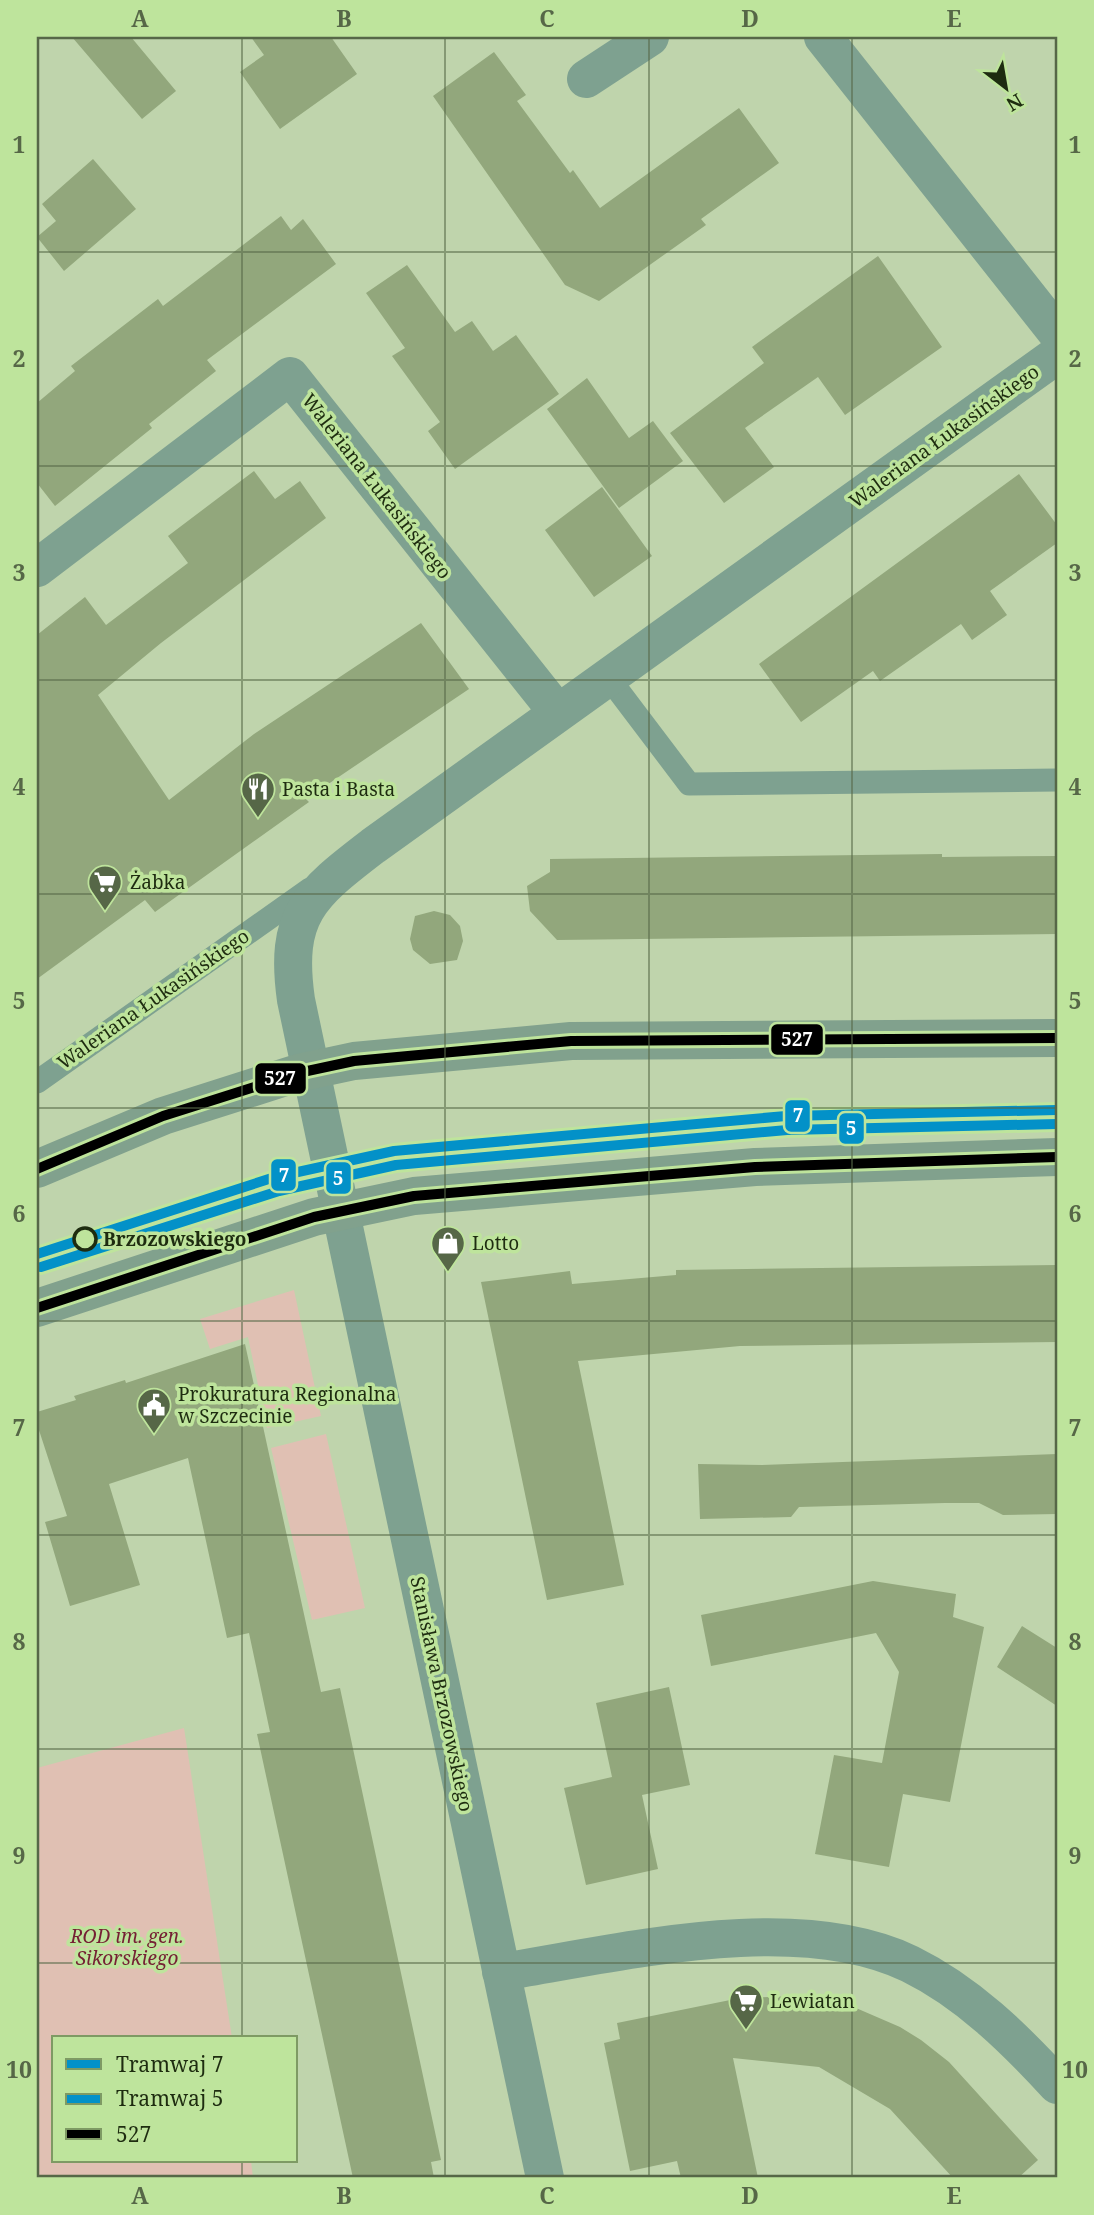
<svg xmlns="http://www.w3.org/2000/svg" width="1094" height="2215" font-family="'Noto Serif',serif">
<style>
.green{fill:#e0c0b3}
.building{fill:#92a77c}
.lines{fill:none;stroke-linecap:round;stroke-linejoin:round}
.lane{stroke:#7ea190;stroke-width:23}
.street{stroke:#7ea190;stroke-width:38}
.secondary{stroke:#81a18d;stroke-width:38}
.bus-1-casing{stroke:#bee49c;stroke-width:16}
.bus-1{stroke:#000;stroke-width:10}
.tram-1-casing{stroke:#bee49c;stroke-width:16}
.tram-2-casing{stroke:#bee49c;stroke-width:16}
.tram-1{stroke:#0391c8;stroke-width:10}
.tram-2{stroke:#0391c8;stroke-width:10}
.grid{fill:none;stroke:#566747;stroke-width:2;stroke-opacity:0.55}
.stop-dot{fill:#bee49c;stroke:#1e2c10;stroke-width:3.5}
.labels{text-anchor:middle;stroke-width:7;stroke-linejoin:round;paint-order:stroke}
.street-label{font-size:19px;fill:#1e2c10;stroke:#bee49c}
.poi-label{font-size:19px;fill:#1e2c10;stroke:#bee49c;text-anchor:start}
.stop-label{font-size:19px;font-weight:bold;fill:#1e2c10;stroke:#bee49c;text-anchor:start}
.park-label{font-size:19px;font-style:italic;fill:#752034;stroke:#bee49c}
.line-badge{stroke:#bee49c;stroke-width:2.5}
.badge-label{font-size:19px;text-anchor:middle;font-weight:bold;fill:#fff}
.neatline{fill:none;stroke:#566747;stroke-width:2.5}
.grid-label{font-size:23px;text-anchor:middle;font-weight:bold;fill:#566747}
</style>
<rect width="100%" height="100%" fill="#bfd4ac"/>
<path class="green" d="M294 1290 321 1416 267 1428 248 1337 210 1349 200 1319Z
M326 1434 365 1608 312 1620 271 1448Z
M184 1728 232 2038H54V2161H251L253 2178H37V1768Z"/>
<path class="building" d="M72 37H131L176 91 142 119Z
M251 37H331L357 74 280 129 240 72 264 55Z
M494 52 526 95 517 101 570 173 573 170 600 208 739 108 779 163 701 219 706 225 599 301 565 285 433 96Z
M93 159 136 209 64 271 37 237 56 221 42 204Z
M281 216 291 230 303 219 336 264 207 360 216 371 149 424 152 428 55 506 37 483V403L75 371 71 366 158 299 163 306Z
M878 256 942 347 845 415 818 377 745 428 774 467 724 503 670 433 764 363 752 347Z
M407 265 455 332 472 321 493 351 516 335 559 394 455 469 428 431 440 422 392 356 405 348 366 293Z
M587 378 629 438 653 421 683 461 619 508 547 409Z
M254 471 275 499 300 481 326 518 161 643 98 695 169 800 254 734 421 623 469 689 306 799 309 802 155 912 145 900 37 979V635L85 597 106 625 188 563 168 536Z
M1019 474 1057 525V543L990 591 1007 615 972 640 961 624 880 681 873 671 801 722 759 664Z
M602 487 652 556 594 597 545 530Z
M942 854V857L1057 856V934L557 940 530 911 527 886 550 872V859Z
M434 911 450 915 460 926 463 941 457 960 430 964 413 950 410 939 415 916Z
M1057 1265V1342L740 1346 578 1361 624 1585 547 1600 481 1282 570 1271 572 1284 676 1275V1270Z
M245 1344 321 1692 340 1688 441 2160 431 2162 434 2178H353L257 1734 270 1732 249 1633 227 1638 188 1458 109 1484 140 1585 70 1606 45 1522 67 1516 37 1424V1412L76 1400 74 1396 125 1380 126 1383Z
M1057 1454V1514L1003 1515 979 1503H945L799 1507 791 1517 700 1519 698 1464 762 1465Z
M873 1581 956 1594 953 1617 984 1627 950 1802 903 1794 889 1867 815 1854 834 1755 882 1763 899 1672 876 1633 711 1666 701 1615Z
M1022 1626 1057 1648V1706L997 1667Z
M669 1687 690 1785 642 1795 658 1869 586 1885 564 1788 612 1777 596 1703Z
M795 1996 856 2008 900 2027 921 2040 949 2062 1038 2160 1018 2178H953L890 2109 819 2067 733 2058 758 2178H681L677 2161 630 2171 604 2043 620 2039 617 2023 740 1998Z"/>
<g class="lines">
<path class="lane" d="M608 677 689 784 1057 780
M37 1082 310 889"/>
<path class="street" d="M823 37 1057 333
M586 79 650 37
M37 568 290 376 558 713
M501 1972C621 1953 796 1909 910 1964 967 1992 1014 2038 1057 2085
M545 2178 296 1000C284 915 309 895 373 846L1057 355"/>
<path class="secondary" d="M37 1169 163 1116 298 1073 354 1061 571 1041 1057 1038
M37 1308 314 1217 414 1196 755 1167 1057 1157"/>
<g class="bus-1-casing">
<path id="bus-1" d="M37 1169 163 1116 298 1073 354 1061 571 1041 1057 1038
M37 1308 314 1217 414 1196 755 1167 1057 1157"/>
</g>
<use href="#bus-1" class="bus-1"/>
<g class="tram-1-casing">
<path id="tram-1" d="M37 1254 275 1177 394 1151 786 1116 1057 1110"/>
</g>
<g class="tram-2-casing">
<path id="tram-2" d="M41 1267 279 1191 396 1165 787 1130 1057 1124"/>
</g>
<use href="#tram-1" class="tram-1"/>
<use href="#tram-2" class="tram-2"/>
</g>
<path class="grid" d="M242 37V2038M445 37V2178M649 37V2178M852 37V2178M37 252H1057M37 466H1057M37 680H1057M37 894H1057M37 1108H1057M37 1321H1057M37 1535H1057M37 1749H1057M37 1963H1057M242 2161V2178"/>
<defs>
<g id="restaurant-pin" transform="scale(1.75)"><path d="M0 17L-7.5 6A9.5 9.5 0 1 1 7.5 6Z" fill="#566747" stroke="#bee49c"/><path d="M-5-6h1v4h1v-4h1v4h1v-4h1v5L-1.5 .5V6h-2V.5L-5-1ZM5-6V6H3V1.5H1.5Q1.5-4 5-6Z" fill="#fff"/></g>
<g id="supermarket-pin" transform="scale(1.75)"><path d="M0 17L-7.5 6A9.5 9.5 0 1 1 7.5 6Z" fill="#566747" stroke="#bee49c"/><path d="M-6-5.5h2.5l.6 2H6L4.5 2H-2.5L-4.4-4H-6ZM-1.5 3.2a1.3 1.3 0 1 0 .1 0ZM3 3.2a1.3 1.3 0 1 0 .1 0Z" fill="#fff"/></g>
<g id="shop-pin" transform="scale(1.75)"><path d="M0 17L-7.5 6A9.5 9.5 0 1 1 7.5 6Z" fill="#566747" stroke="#bee49c"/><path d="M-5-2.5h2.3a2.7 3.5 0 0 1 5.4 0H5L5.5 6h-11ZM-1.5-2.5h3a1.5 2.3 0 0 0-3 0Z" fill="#fff"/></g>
<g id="civic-pin" transform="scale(1.75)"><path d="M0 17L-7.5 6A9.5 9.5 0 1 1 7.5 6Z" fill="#566747" stroke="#bee49c"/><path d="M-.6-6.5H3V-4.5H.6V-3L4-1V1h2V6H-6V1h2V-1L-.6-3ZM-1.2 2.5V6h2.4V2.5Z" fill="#fff"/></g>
</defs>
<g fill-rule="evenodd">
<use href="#restaurant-pin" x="258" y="789"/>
<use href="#supermarket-pin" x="105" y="882"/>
<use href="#shop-pin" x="448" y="1243"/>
<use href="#civic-pin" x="154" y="1405"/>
<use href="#supermarket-pin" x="746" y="2001"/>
</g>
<circle class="stop-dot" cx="85" cy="1239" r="11"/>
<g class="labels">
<g class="street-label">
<text transform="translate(944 436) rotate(-36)" y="7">Waleriana Łukasińskiego</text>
<text transform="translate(377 486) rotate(52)" y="7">Waleriana Łukasińskiego</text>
<text transform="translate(153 999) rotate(-35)" y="7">Waleriana Łukasińskiego</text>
<text transform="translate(442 1694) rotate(78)" y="7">Stanisława Brzozowskiego</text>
</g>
<g class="poi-label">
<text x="282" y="796">Pasta i Basta</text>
<text x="130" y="889">Żabka</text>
<text x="472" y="1250">Lotto</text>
<text x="178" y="1401">Prokuratura Regionalna<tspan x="178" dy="22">w Szczecinie</tspan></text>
<text x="770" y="2008">Lewiatan</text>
</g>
<g class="stop-label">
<text x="103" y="1246">Brzozowskiego</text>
</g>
<g class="park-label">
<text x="127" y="1943">ROD im. gen.<tspan x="127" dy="22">Sikorskiego</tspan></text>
</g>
</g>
<g class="line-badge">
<rect x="770" y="1023" width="54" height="33" rx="7" fill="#000"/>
<rect x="254" y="1062" width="53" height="33" rx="7" fill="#000"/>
<rect x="784" y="1099" width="27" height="34" rx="7" fill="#0391c8"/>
<rect x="838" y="1112" width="27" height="33" rx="7" fill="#0391c8"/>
<rect x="270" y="1158" width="27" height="34" rx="7" fill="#0391c8"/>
<rect x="325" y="1161" width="27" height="34" rx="7" fill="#0391c8"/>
</g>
<g class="badge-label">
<text x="797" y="1046">527</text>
<text x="280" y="1085">527</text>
<text x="798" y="1122">7</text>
<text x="851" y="1135">5</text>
<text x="284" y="1182">7</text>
<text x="338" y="1185">5</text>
</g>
<rect width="1094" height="2215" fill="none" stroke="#bee49c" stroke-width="77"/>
<rect x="52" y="2036" width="245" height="126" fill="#bee49c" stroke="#7e9a64" stroke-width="2"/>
<rect x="66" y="2059" width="35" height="10" fill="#0391c8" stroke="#7e9a64" stroke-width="2"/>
<text x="116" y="2072" font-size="21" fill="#1e2c10">Tramwaj 7</text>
<rect x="66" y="2094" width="35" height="10" fill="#0391c8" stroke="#7e9a64" stroke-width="2"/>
<text x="116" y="2106" font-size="21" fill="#1e2c10">Tramwaj 5</text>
<rect x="66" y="2129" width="35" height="10" fill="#000000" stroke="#7e9a64" stroke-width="2"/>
<text x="116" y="2142" font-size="21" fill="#1e2c10">527</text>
<g transform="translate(1006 88) rotate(149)" stroke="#bee49c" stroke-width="5" paint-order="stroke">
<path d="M0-5L12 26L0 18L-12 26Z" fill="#1e2c10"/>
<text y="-10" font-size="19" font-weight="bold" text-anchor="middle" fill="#1e2c10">N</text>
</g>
<rect x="38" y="38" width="1018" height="2138" class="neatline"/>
<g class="grid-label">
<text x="140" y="27">A</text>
<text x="344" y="27">B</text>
<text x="547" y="27">C</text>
<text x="750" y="27">D</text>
<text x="954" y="27">E</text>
<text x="19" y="153">1</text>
<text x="1075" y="153">1</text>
<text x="19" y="367">2</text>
<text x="1075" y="367">2</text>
<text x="19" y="581">3</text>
<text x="1075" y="581">3</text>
<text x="19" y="795">4</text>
<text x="1075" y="795">4</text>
<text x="19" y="1009">5</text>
<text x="1075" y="1009">5</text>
<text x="19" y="1222">6</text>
<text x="1075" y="1222">6</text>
<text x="19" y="1436">7</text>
<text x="1075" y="1436">7</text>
<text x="19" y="1650">8</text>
<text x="1075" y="1650">8</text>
<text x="19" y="1864">9</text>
<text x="1075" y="1864">9</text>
<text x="19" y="2078">10</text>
<text x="1075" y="2078">10</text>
<text x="140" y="2204">A</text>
<text x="344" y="2204">B</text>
<text x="547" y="2204">C</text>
<text x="750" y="2204">D</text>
<text x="954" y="2204">E</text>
</g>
</svg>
